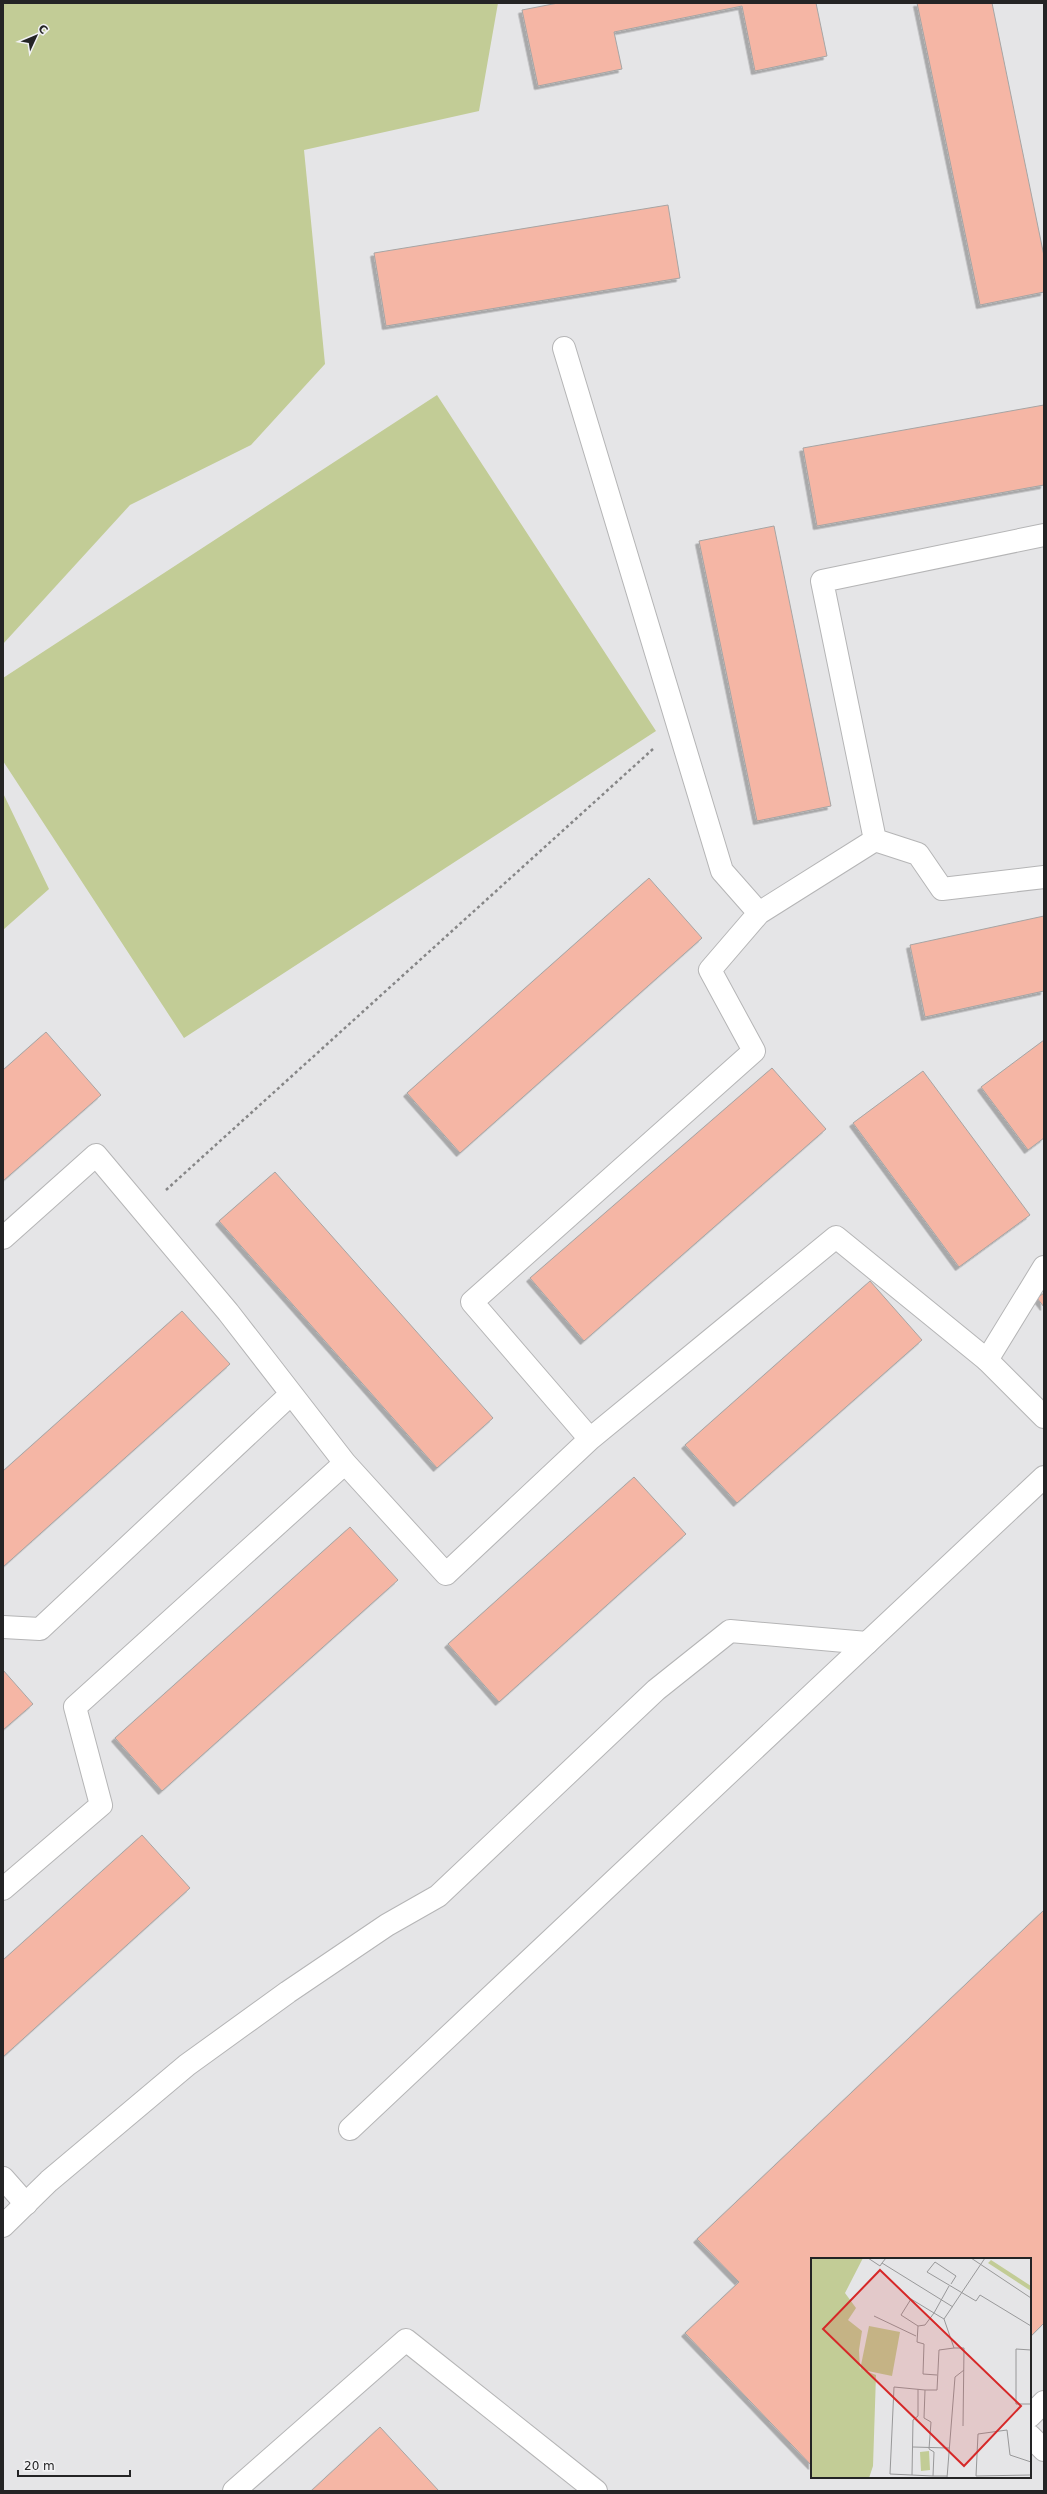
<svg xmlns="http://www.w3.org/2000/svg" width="1047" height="2494" font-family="'DejaVu Sans',sans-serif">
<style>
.green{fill:#c2cc96}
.building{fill:#f5b6a5;stroke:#a7a5a4;filter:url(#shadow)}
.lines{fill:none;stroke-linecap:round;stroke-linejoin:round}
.service-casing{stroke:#b5b5b6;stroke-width:24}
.minor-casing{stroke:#b5b5b6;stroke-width:24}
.path{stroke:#868687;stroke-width:2.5;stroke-dasharray:3 3;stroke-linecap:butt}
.service{stroke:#fff;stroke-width:22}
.minor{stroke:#fff;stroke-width:22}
.inset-road{fill:none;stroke:#989899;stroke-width:1}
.view{fill:#d62828;fill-opacity:0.15;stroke:#d62828;stroke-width:2}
.inset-edge{fill:none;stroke:#242425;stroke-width:2}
</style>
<defs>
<filter id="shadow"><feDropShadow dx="-3.5" dy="3.5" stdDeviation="0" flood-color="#0004"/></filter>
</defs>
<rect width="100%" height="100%" fill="#e5e5e7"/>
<path class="green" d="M3 3H498L479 111 304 150 325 364 251 445 130 505 3 644Z
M437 395 656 731 184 1038 3 761V678Z
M3 793 49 889 3 930Z"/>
<path class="building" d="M558 3H816L827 56 755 71 742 6 614 32 622 69 538 86 522 10Z
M917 3H992L1044 256V292L980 305Z
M668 205 680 278 386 326 374 253Z
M1044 405V485L817 526 803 448Z
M774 526 831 806 757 821 699 541Z
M649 878 702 938 460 1153 407 1093Z
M1044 916V991L925 1017 910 945Z
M46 1032 101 1095 3 1181V1070Z
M1044 1040V1138L1028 1150 981 1087Z
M772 1068 826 1129 584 1341 530 1278Z
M923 1071 1030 1215 959 1267 853 1123Z
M275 1172 493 1418 437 1468 219 1221Z
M870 1281 922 1340 737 1503 685 1445Z
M1044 1293V1307L1037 1298Z
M182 1311 230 1364 3 1567V1471Z
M634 1477 686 1534 499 1702 448 1644Z
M350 1527 398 1580 162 1791 115 1738Z
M3 1670 33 1704 3 1730Z
M142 1835 190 1888 3 2057V1960Z
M1044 1910V2323L1030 2337V2259H812V2466L685 2333 739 2282 697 2239Z
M380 2427 439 2491H311Z"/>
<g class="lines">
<g class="service-casing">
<path id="service" d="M564 348 722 871 759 913
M1044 535 822 581 875 840 918 854 942 889 1044 877
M3 1238 96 1155 228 1312 345 1463
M590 1439 472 1302 754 1051 710 970 759 913 875 840
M3 1627 40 1629 291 1394
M3 1889 101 1805 75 1707 345 1463 446 1574 590 1439 836 1237 987 1360
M350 2129 867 1643
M3 2178 26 2204
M1030 2416 1044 2402
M1030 2436 1044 2450
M234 2491 406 2340 596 2491"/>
</g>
<g class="minor-casing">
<path id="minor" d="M1044 1267 987 1360 1044 1417
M3 2226 49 2181 187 2065 288 1992 387 1925 438 1896 656 1690 730 1631 867 1643 1044 1477"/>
</g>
<path class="path" d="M166 1190 653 749"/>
<use href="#service" class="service"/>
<use href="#minor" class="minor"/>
</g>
<g transform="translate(811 2258)">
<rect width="220" height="220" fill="#e5e5e7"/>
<path d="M0 0H52L34 35 45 50 37 62 51 73 48 92 49 112 58 68 89 74 81 118 52 112 65 117 62 208 58 220H0ZM180 2 220 28V33L177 5ZM118 193 119 212 110 213 109 194Z" fill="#c2cc96"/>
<path class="inset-road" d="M57 0 69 8 71 5M75 0 71 5 142 49M160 0 220 40M140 26 145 18 124 4 116 14 165 43 169 37 220 68M100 41 123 55 114 67 107 68 90 57ZM63 58 105 78M133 61 123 55 138 28M107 68 106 84 113 86 112 116 126 117M220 92 205 91V146H220M114 132 83 129 79 216 122 218M152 168 153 90H143L133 61 174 0M102 189 138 190M220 204 199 197 196 172 167 176 165 218 220 217M101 217 102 162 107 158V131M136 218H122L123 194 118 191 120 164 113 160 114 132H126L128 92 143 90M136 220 144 119 153 112"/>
<path class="view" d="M69 12 210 148 153 208 12 71Z"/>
<rect width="220" height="220" class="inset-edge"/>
</g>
<rect width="1047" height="2494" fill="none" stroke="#242425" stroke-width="8"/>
<g transform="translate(36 36) rotate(46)" stroke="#f2f2f4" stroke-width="3" paint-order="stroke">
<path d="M0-3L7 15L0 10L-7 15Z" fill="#242425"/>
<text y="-6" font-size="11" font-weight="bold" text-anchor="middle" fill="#242425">С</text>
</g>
<path d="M18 2470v6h112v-6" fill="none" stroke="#242425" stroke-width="2"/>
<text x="24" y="2470" font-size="12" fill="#242425" stroke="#f2f2f4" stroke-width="3" paint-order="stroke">20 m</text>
</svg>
